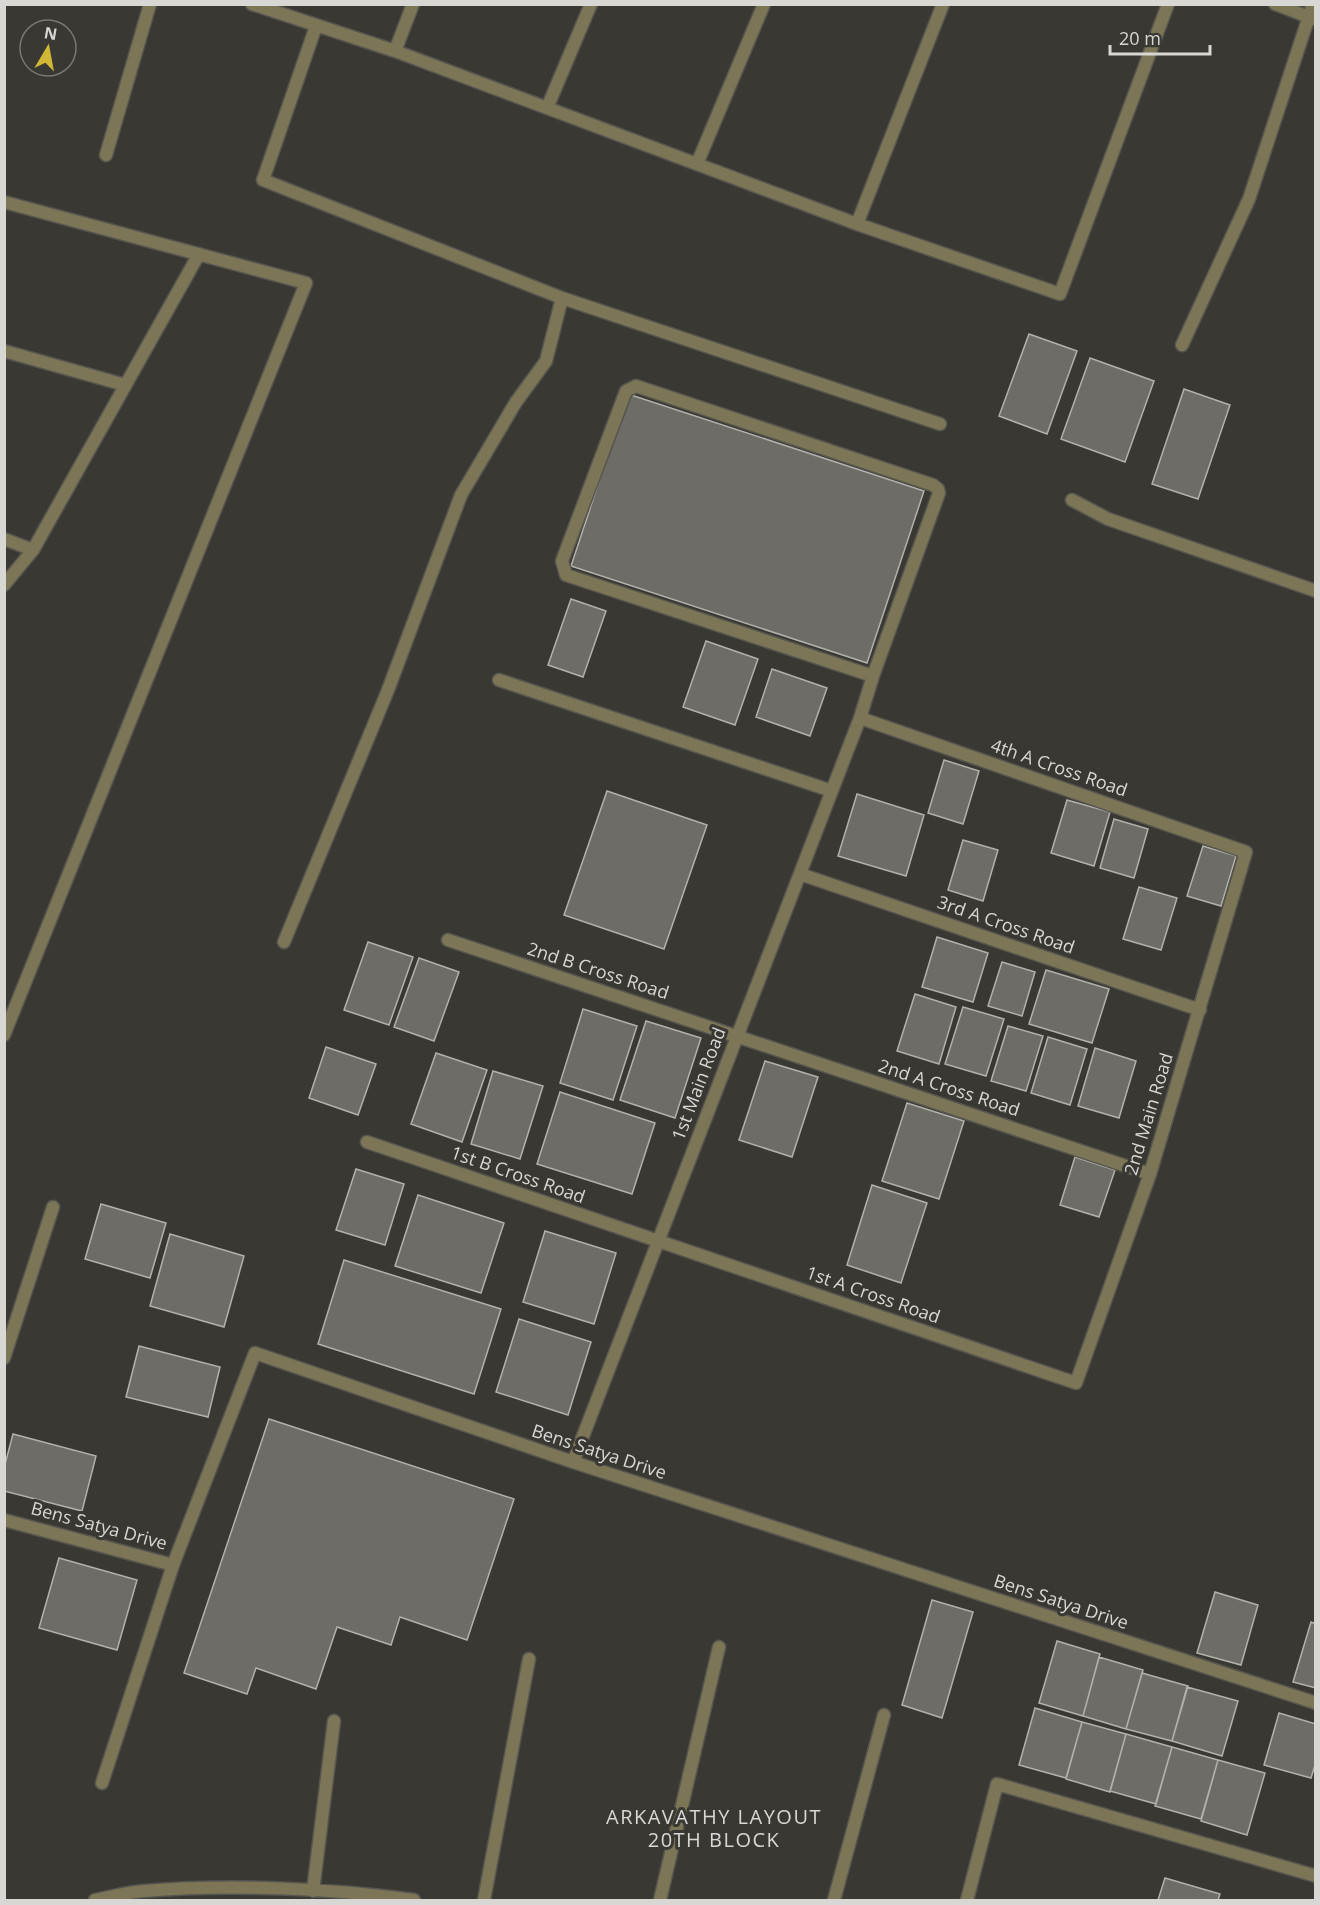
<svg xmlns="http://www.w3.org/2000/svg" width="1320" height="1905" font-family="'Open Sans',sans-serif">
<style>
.building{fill:#6d6c67;stroke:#b2b1ab;stroke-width:1.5}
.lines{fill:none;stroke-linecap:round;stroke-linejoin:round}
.minor-casing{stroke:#565550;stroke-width:15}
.minor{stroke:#7c7656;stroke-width:12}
.labels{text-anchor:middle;stroke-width:6;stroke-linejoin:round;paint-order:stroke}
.street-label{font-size:18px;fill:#d8d7d4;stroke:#393833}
.neighbourhood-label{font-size:20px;letter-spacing:1.5px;fill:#d8d7d4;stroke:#393833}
</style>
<rect width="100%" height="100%" fill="#393833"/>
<path class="building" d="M1029 334 1077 351 1047 434 999 416Z
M1090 358 1154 381 1125 462 1061 439Z
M1184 389 1230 405 1198 499 1152 484Z
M628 394 924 491 867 663 571 566Z
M571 599 606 611 583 677 548 665Z
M706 641 758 659 735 725 683 707Z
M772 669 827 688 810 736 756 717Z
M944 760 979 771 963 824 928 813Z
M607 791 707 825 664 949 564 915Z
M857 794 924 815 906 876 838 856Z
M1067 800 1110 812 1094 866 1051 853Z
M1114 819 1148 829 1134 878 1100 868Z
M963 840 998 850 983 901 948 890Z
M1203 846 1236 856 1221 906 1187 896Z
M1139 887 1177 898 1161 950 1123 939Z
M937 937 988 953 973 1002 922 987Z
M368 942 413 957 389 1025 344 1010Z
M419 958 459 972 434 1041 394 1027Z
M1002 962 1035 972 1022 1016 988 1006Z
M1046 970 1109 989 1092 1043 1029 1024Z
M915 994 956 1007 939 1064 897 1051Z
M963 1007 1004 1019 986 1076 945 1064Z
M583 1009 637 1026 613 1100 560 1083Z
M646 1021 701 1038 675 1118 620 1100Z
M1008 1026 1043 1036 1026 1091 991 1081Z
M1048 1037 1087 1049 1070 1105 1031 1093Z
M326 1047 376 1064 358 1115 309 1098Z
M1095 1048 1136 1061 1119 1118 1078 1106Z
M436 1053 487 1070 462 1142 411 1124Z
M765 1061 818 1077 792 1157 739 1140Z
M493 1071 543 1086 520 1159 471 1144Z
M560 1092 655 1123 632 1194 537 1164Z
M907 1103 964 1121 939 1199 882 1181Z
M1075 1157 1115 1170 1099 1217 1060 1205Z
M356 1169 404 1184 385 1245 336 1230Z
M872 1185 927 1203 901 1283 847 1265Z
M418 1195 504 1223 481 1293 395 1266Z
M101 1204 166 1223 150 1278 85 1259Z
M545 1231 616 1253 594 1324 523 1302Z
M170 1234 244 1256 224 1327 150 1306Z
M344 1260 501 1309 474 1394 318 1344Z
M519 1319 591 1342 568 1415 496 1392Z
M139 1346 220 1367 208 1417 126 1397Z
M269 1419 514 1499 467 1640 400 1617 391 1645 337 1627 316 1689 256 1668 247 1694 184 1673Z
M13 1434 96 1456 82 1511 4 1491V1468Z
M59 1558 137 1580 117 1650 39 1628Z
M1215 1592 1258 1605 1241 1665 1197 1653Z
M932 1600 973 1612 942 1718 902 1705Z
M1311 1622 1316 1624V1688L1293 1682Z
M1057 1641 1100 1654 1083 1716 1039 1703Z
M1099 1657 1143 1670 1126 1729 1083 1716Z
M1142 1673 1188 1686 1172 1741 1126 1729Z
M1187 1687 1238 1701 1222 1756 1172 1741Z
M1035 1708 1082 1722 1066 1778 1019 1765Z
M1279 1713 1316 1724V1762L1311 1778 1264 1765Z
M1082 1722 1126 1734 1110 1792 1066 1779Z
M1126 1734 1172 1747 1156 1804 1110 1791Z
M1172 1747 1218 1760 1201 1819 1155 1806Z
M1218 1760 1265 1773 1247 1835 1201 1821Z
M1165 1878 1220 1894 1218 1900H1158Z"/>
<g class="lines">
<g class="minor-casing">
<path id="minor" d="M252 4 395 51 857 224 1060 294 1168 4
M1275 4 1314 19
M316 26 263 180 562 298 940 424
M395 51 413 4
M547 108 591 4
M106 155 150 4
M697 164 764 4
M4 202 306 283 4 1035
M857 224 943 4
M1182 345 1249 199 1313 4
M4 351 125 385
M1072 500 1108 519 1316 591
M4 539 33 550
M4 585 33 550 199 254
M499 680 832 791
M800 874 1200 1010
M448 940 1150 1174
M284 942 388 690 461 495 516 402 546 361 562 298
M367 1142 1076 1383 1150 1174 1246 852 860 718
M4 1358 53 1207
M573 1462 860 718 873 676 939 493 938 489 933 485 636 386 626 391 562 561 566 575 873 676
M4 1520 173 1565 255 1353 573 1462 1316 1703
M102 1783 173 1565
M313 1891 334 1721
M95 1900C111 1897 128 1892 144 1891 229 1884 329 1888 414 1900
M484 1900 529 1659
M660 1900 719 1647
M834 1900 884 1715
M967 1900 997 1784 1316 1876"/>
</g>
<use href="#minor" class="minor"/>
</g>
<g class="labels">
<g class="street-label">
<text transform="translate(1059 768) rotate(19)" y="6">4th A Cross Road</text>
<text transform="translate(1006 925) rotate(19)" y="6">3rd A Cross Road</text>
<text transform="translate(598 971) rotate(18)" y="6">2nd B Cross Road</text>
<text transform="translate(699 1084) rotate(-69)" y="6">1st Main Road</text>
<text transform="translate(949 1088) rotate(18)" y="6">2nd A Cross Road</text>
<text transform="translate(1149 1114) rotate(-73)" y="6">2nd Main Road</text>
<text transform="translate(518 1175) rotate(19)" y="6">1st B Cross Road</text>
<text transform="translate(873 1295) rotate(19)" y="6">1st A Cross Road</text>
<text transform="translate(599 1452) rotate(18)" y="6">Bens Satya Drive</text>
<text transform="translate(99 1526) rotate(15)" y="6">Bens Satya Drive</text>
<text transform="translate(1061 1602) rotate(18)" y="6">Bens Satya Drive</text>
</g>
<g class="neighbourhood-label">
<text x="714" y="1824">ARKAVATHY LAYOUT<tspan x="714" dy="23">20TH BLOCK</tspan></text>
</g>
</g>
<rect width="1320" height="1905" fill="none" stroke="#d8d7d4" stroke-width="12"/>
<g transform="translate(48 48) rotate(10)"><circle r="28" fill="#393833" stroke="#797873" stroke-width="1.5"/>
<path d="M0-4.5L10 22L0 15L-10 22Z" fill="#d0b736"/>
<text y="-9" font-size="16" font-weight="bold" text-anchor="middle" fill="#d8d7d4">N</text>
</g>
<path d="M1110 45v9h100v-9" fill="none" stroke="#d8d7d4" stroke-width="3"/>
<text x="1119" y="45" font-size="18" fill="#d8d7d4" stroke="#393833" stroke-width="4.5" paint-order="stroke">20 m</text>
</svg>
